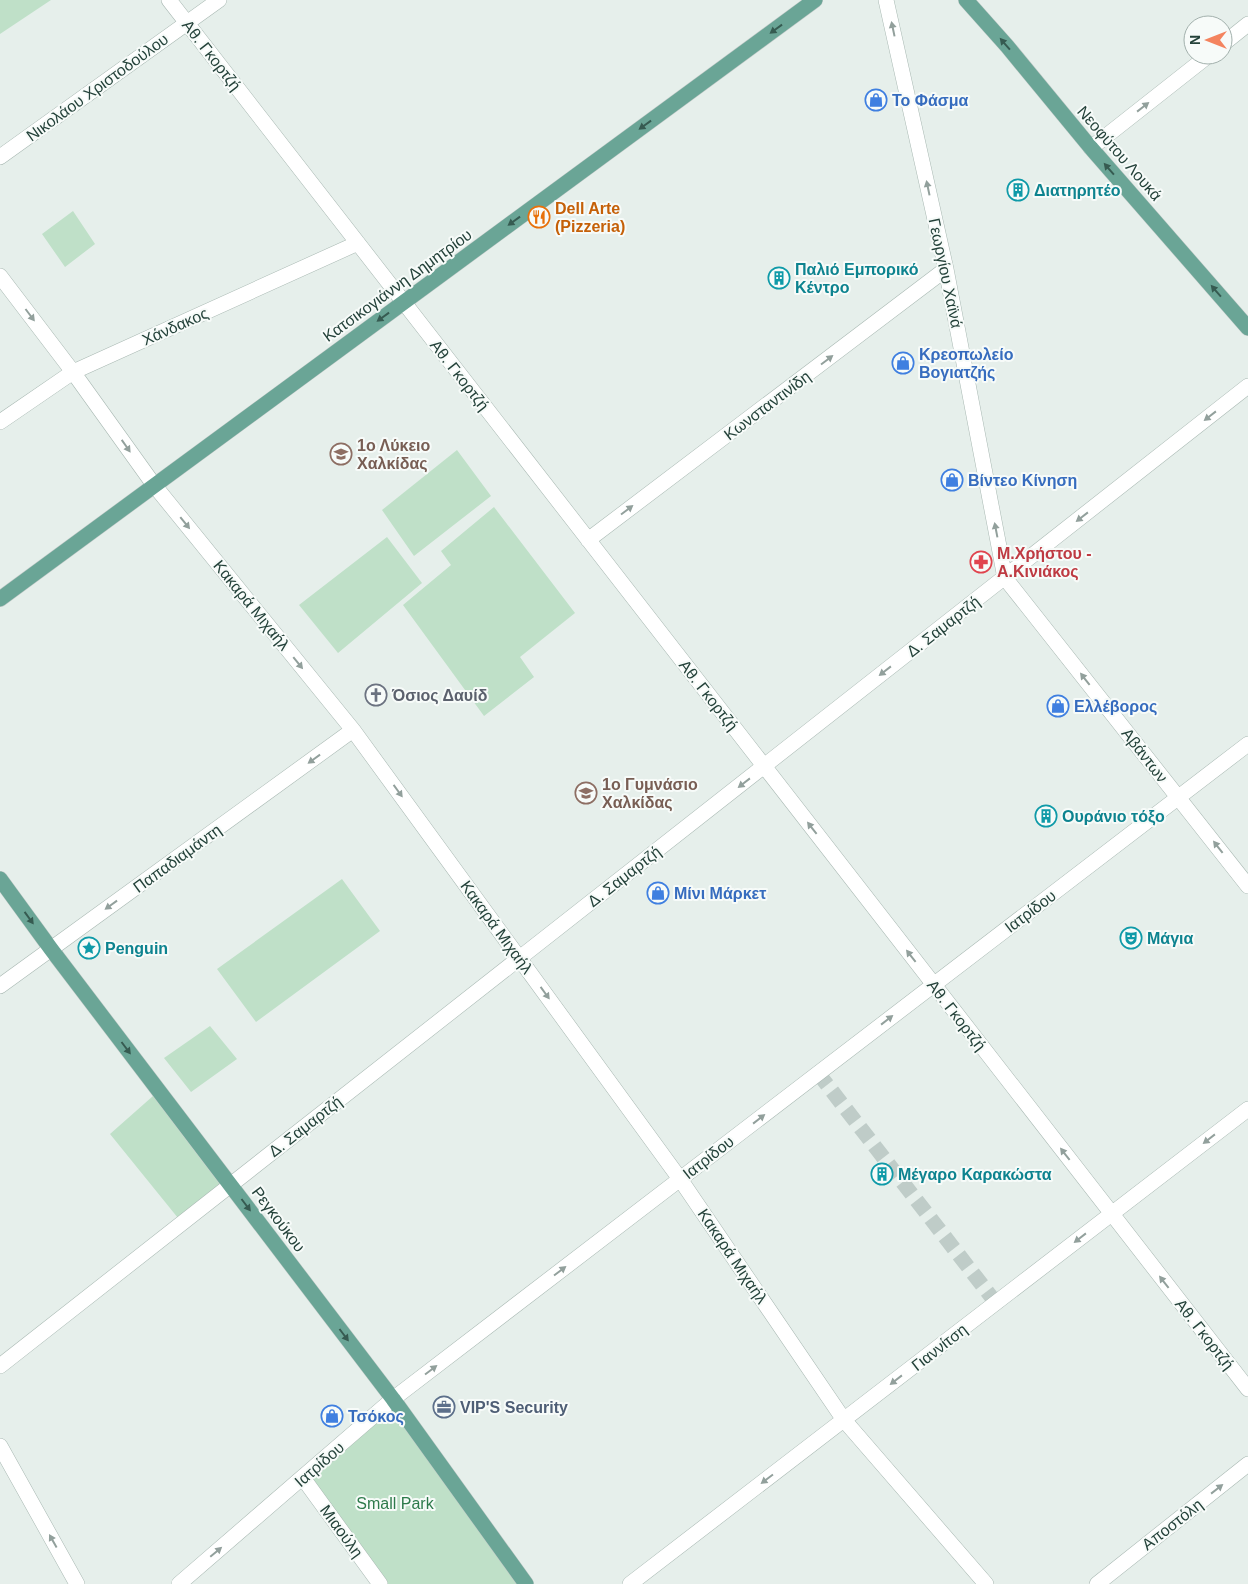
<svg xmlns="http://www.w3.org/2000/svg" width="1248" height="1584" font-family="Arial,sans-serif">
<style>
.green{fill:#bfe0c8}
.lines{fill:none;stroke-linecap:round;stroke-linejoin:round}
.minor-tunnel{stroke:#bfccc8;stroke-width:15;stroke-dasharray:15 8;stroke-linecap:butt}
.minor-casing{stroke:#a8b8b2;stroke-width:16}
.major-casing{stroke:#c2cac8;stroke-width:16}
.minor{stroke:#fff;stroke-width:15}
.major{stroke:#6aa596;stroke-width:15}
.oneway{fill:#365b51}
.oneway2{fill:#92a09c}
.labels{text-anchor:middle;stroke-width:4;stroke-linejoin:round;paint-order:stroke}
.street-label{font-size:16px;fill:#24423a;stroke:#f7fbf9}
.shop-label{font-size:16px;font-weight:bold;fill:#366cbe;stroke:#f7fbf9;text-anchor:start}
.culture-label{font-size:16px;font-weight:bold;fill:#0d838f;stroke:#f7fbf9;text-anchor:start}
.food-label{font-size:16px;font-weight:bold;fill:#c56008;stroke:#f7fbf9;text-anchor:start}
.education-label{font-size:16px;font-weight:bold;fill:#785e54;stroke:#f7fbf9;text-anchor:start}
.health-label{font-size:16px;font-weight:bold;fill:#be3a42;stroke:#f7fbf9;text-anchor:start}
.worship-label{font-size:16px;font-weight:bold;fill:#5b616d;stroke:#f7fbf9;text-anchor:start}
.service-label{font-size:16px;font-weight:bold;fill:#4e5e75;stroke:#f7fbf9;text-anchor:start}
.park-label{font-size:16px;fill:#2d7a4b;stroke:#f7fbf9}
</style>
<rect width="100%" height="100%" fill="#e6efeb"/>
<path class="green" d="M0 0H51L0 34Z
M73 211 95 244 65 267 42 234Z
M457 450 491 496 414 556 382 510Z
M494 507 575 613 520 657 534 677 484 716 403 605 451 565 441 551Z
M387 537 422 583 338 653 299 605Z
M342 879 380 931 256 1022 217 969Z
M210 1026 237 1059 191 1092 164 1058Z
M153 1096 222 1187 178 1218 110 1134Z
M393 1399 526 1584H380L303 1478Z"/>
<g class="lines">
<path class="minor-tunnel" d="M818 1073 996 1303"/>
<g class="minor-casing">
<path id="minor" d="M169 0 1248 1389
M886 0 946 269 1005 578 1248 886
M1223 44 1248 24
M1091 148 1209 55
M0 157 219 0
M0 276 73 372 154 485 353 730 680 1179 844 1420 986 1584
M0 422 73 372 358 243
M588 540 946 269
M0 986 353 730
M0 1366 1248 386
M0 1446 77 1584
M303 1478 380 1584
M179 1584 393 1399 1248 744
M630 1584 1248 1109
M1097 1584 1248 1464"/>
</g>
<g class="major-casing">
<path id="major" d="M966 0 1007 46 1091 148 1248 328
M0 599 815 0
M0 879 51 949 393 1399 526 1584"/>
</g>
<use href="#minor" class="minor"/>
<use href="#major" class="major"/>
</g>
<defs><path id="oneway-solid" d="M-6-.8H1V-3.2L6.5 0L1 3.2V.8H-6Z" transform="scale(1.25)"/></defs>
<g class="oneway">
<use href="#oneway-solid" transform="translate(776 29) rotate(144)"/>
<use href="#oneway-solid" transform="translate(1005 44) rotate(-131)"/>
<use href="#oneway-solid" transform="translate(645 125) rotate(144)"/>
<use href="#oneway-solid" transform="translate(1109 169) rotate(-131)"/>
<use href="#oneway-solid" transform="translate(514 221) rotate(144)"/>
<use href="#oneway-solid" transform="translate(1216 291) rotate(-131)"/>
<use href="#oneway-solid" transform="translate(383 317) rotate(144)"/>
<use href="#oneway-solid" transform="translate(29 918) rotate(54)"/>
<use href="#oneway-solid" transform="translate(126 1048) rotate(53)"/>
<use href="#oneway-solid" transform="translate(246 1205) rotate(53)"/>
<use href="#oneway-solid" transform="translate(344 1335) rotate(53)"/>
</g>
<g class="oneway2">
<use href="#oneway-solid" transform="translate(893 29) rotate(-102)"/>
<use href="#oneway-solid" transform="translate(1143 107) rotate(-38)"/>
<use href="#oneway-solid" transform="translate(928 188) rotate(-102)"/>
<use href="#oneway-solid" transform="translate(30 315) rotate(53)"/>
<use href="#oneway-solid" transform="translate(827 360) rotate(-37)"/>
<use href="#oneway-solid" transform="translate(1210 416) rotate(142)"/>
<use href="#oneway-solid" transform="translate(126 446) rotate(55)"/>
<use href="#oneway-solid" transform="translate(627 510) rotate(-37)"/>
<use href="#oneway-solid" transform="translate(1082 517) rotate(142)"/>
<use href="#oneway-solid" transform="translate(185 523) rotate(51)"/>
<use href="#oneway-solid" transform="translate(996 530) rotate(-101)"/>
<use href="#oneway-solid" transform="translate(298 663) rotate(51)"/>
<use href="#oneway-solid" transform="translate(885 671) rotate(142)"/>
<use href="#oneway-solid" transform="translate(1085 679) rotate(-128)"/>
<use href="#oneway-solid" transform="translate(314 759) rotate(144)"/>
<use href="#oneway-solid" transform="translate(744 783) rotate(142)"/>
<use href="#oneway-solid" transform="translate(398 791) rotate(54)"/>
<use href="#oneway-solid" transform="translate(812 828) rotate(-128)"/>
<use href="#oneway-solid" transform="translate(1218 847) rotate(-128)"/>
<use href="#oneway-solid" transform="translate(111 905) rotate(144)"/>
<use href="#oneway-solid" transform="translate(911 956) rotate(-128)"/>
<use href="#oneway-solid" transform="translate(545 993) rotate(54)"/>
<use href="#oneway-solid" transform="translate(887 1020) rotate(-38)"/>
<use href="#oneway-solid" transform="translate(759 1119) rotate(-38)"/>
<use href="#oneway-solid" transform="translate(1209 1139) rotate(142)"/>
<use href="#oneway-solid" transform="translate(1065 1154) rotate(-128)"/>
<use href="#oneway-solid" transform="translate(1080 1238) rotate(142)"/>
<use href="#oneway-solid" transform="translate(560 1271) rotate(-37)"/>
<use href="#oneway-solid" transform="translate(1164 1282) rotate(-128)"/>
<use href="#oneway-solid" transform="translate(431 1370) rotate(-37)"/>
<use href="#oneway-solid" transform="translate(896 1380) rotate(142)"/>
<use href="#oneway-solid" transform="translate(767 1479) rotate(143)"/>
<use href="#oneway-solid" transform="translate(1217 1489) rotate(-38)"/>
<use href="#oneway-solid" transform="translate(53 1541) rotate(-119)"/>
<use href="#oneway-solid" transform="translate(216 1552) rotate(-40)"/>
</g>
<defs>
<g id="shop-ring" transform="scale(1.125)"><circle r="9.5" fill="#f7fbf9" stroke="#3f7fe0" stroke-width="1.5"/><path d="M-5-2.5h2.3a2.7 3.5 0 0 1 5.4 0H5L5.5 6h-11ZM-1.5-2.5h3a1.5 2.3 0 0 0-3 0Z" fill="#3f7fe0"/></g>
<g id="building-ring" transform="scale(1.125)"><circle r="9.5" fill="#f7fbf9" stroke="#0f9aa8" stroke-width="1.5"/><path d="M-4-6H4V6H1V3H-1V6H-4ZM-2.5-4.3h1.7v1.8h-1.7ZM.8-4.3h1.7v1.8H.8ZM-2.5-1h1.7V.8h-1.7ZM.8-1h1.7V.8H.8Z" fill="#0f9aa8"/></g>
<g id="restaurant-ring" transform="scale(1.125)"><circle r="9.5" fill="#f7fbf9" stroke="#e8710a" stroke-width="1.5"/><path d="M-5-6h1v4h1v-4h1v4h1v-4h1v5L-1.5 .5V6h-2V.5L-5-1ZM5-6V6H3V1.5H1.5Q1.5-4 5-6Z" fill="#e8710a"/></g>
<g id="school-ring" transform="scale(1.125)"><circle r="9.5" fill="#f7fbf9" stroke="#8d6e63" stroke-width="1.5"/><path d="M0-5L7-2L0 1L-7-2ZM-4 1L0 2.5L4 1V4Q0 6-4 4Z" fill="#8d6e63"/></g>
<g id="pharmacy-ring" transform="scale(1.125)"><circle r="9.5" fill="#f7fbf9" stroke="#e0444e" stroke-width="1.5"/><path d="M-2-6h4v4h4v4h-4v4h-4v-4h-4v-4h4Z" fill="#e0444e"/></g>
<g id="church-ring" transform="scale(1.125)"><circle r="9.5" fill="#f7fbf9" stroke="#6b7280" stroke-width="1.5"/><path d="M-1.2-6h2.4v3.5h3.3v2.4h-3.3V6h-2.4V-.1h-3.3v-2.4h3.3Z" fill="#6b7280"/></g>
<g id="theatre-ring" transform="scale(1.125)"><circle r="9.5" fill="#f7fbf9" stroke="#0f9aa8" stroke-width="1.5"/><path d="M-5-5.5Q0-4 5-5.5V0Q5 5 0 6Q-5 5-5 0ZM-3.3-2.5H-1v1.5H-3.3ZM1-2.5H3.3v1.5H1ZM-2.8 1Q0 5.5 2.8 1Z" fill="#0f9aa8"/></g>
<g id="sight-ring" transform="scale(1.125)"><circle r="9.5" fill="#f7fbf9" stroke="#0f9aa8" stroke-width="1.5"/><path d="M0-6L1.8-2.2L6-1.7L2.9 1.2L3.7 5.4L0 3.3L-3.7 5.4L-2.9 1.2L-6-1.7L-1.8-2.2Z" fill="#0f9aa8"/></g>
<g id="office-ring" transform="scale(1.125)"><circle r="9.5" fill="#f7fbf9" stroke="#5c6f8a" stroke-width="1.5"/><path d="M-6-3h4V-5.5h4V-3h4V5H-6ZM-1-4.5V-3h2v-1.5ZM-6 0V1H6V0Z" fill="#5c6f8a"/></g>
</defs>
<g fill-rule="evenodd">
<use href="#shop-ring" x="876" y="100"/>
<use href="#building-ring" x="1018" y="190"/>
<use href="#restaurant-ring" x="539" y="217"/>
<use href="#building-ring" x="779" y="278"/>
<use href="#shop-ring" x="903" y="363"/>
<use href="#school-ring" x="341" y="454"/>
<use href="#shop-ring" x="952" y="480"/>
<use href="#pharmacy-ring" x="981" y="562"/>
<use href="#church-ring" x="376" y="695"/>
<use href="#shop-ring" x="1058" y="706"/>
<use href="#school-ring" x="586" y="793"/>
<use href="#building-ring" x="1046" y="816"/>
<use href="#shop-ring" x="658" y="893"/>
<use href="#theatre-ring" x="1131" y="938"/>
<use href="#sight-ring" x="89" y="948"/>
<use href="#building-ring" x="882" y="1174"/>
<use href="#office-ring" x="444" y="1407"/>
<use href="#shop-ring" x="332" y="1416"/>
</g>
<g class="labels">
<g class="street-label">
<text transform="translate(212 55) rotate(52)" y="6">Αθ. Γκορτζή</text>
<text transform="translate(97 87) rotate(-36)" y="6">Νικολάου Χριστοδούλου</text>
<text transform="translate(1120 153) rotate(49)" y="6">Νεοφύτου Λουκά</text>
<text transform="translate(946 273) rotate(78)" y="6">Γεωργίου Χαϊνά</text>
<text transform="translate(397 285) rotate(-36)" y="6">Κατσικογιάννη Δημητρίου</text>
<text transform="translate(175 326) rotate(-24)" y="6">Χάνδακος</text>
<text transform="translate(460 375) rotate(52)" y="6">Αθ. Γκορτζή</text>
<text transform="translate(767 405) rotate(-37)" y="6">Κωνσταντινίδη</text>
<text transform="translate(252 605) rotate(51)" y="6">Κακαρά Μιχαήλ</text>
<text transform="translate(943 626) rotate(-38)" y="6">Δ. Σαμαρτζή</text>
<text transform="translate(709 695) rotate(52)" y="6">Αθ. Γκορτζή</text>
<text transform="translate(1145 755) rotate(52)" y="6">Αβάντων</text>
<text transform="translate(177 858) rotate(-36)" y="6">Παπαδιαμάντη</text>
<text transform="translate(624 876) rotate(-38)" y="6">Δ. Σαμαρτζή</text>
<text transform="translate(1030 911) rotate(-37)" y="6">Ιατρίδου</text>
<text transform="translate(497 927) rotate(54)" y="6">Κακαρά Μιχαήλ</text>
<text transform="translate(957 1015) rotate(52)" y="6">Αθ. Γκορτζή</text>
<text transform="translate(305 1126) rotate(-38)" y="6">Δ. Σαμαρτζή</text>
<text transform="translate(708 1157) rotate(-38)" y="6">Ιατρίδου</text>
<text transform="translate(279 1219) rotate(53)" y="6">Ρεγκούκου</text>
<text transform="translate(733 1256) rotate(56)" y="6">Κακαρά Μιχαήλ</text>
<text transform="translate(1205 1334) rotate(52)" y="6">Αθ. Γκορτζή</text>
<text transform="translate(939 1347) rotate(-38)" y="6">Γιαννίτση</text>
<text transform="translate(319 1464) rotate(-41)" y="6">Ιατρίδου</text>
<text transform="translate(1172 1524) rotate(-38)" y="6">Αποστόλη</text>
<text transform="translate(342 1531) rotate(54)" y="6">Μιαούλη</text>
</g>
<g class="shop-label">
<text x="892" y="106">Το Φάσμα</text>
<text x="919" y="360">Κρεοπωλείο<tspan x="919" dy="18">Βογιατζής</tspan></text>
<text x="968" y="486">Βίντεο Κίνηση</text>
<text x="1074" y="712">Ελλέβορος</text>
<text x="674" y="899">Μίνι Μάρκετ</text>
<text x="348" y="1422">Τσόκος</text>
</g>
<g class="culture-label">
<text x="1034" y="196">Διατηρητέο</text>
<text x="795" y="275">Παλιό Εμπορικό<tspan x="795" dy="18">Κέντρο</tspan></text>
<text x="1062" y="822">Ουράνιο τόξο</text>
<text x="1147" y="944">Μάγια</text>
<text x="105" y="954">Penguin</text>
<text x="898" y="1180">Μέγαρο Καρακώστα</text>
</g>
<g class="food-label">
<text x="555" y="214">Dell Arte<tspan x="555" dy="18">(Pizzeria)</tspan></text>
</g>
<g class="education-label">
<text x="357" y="451">1ο Λύκειο<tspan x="357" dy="18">Χαλκίδας</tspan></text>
<text x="602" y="790">1ο Γυμνάσιο<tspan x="602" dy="18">Χαλκίδας</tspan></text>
</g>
<g class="health-label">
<text x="997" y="559">Μ.Χρήστου -<tspan x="997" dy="18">Α.Κινιάκος</tspan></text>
</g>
<g class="worship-label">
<text x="392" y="701">Όσιος Δαυίδ</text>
</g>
<g class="service-label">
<text x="460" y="1413">VIP'S Security</text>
</g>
<g class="park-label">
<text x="395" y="1509">Small Park</text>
</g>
</g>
<g transform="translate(1208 40) rotate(270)"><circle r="24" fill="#f7fbf9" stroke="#a3b1ad"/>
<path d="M0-4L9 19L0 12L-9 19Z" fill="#f4845f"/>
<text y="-8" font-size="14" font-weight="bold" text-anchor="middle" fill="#24423a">N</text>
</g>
</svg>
